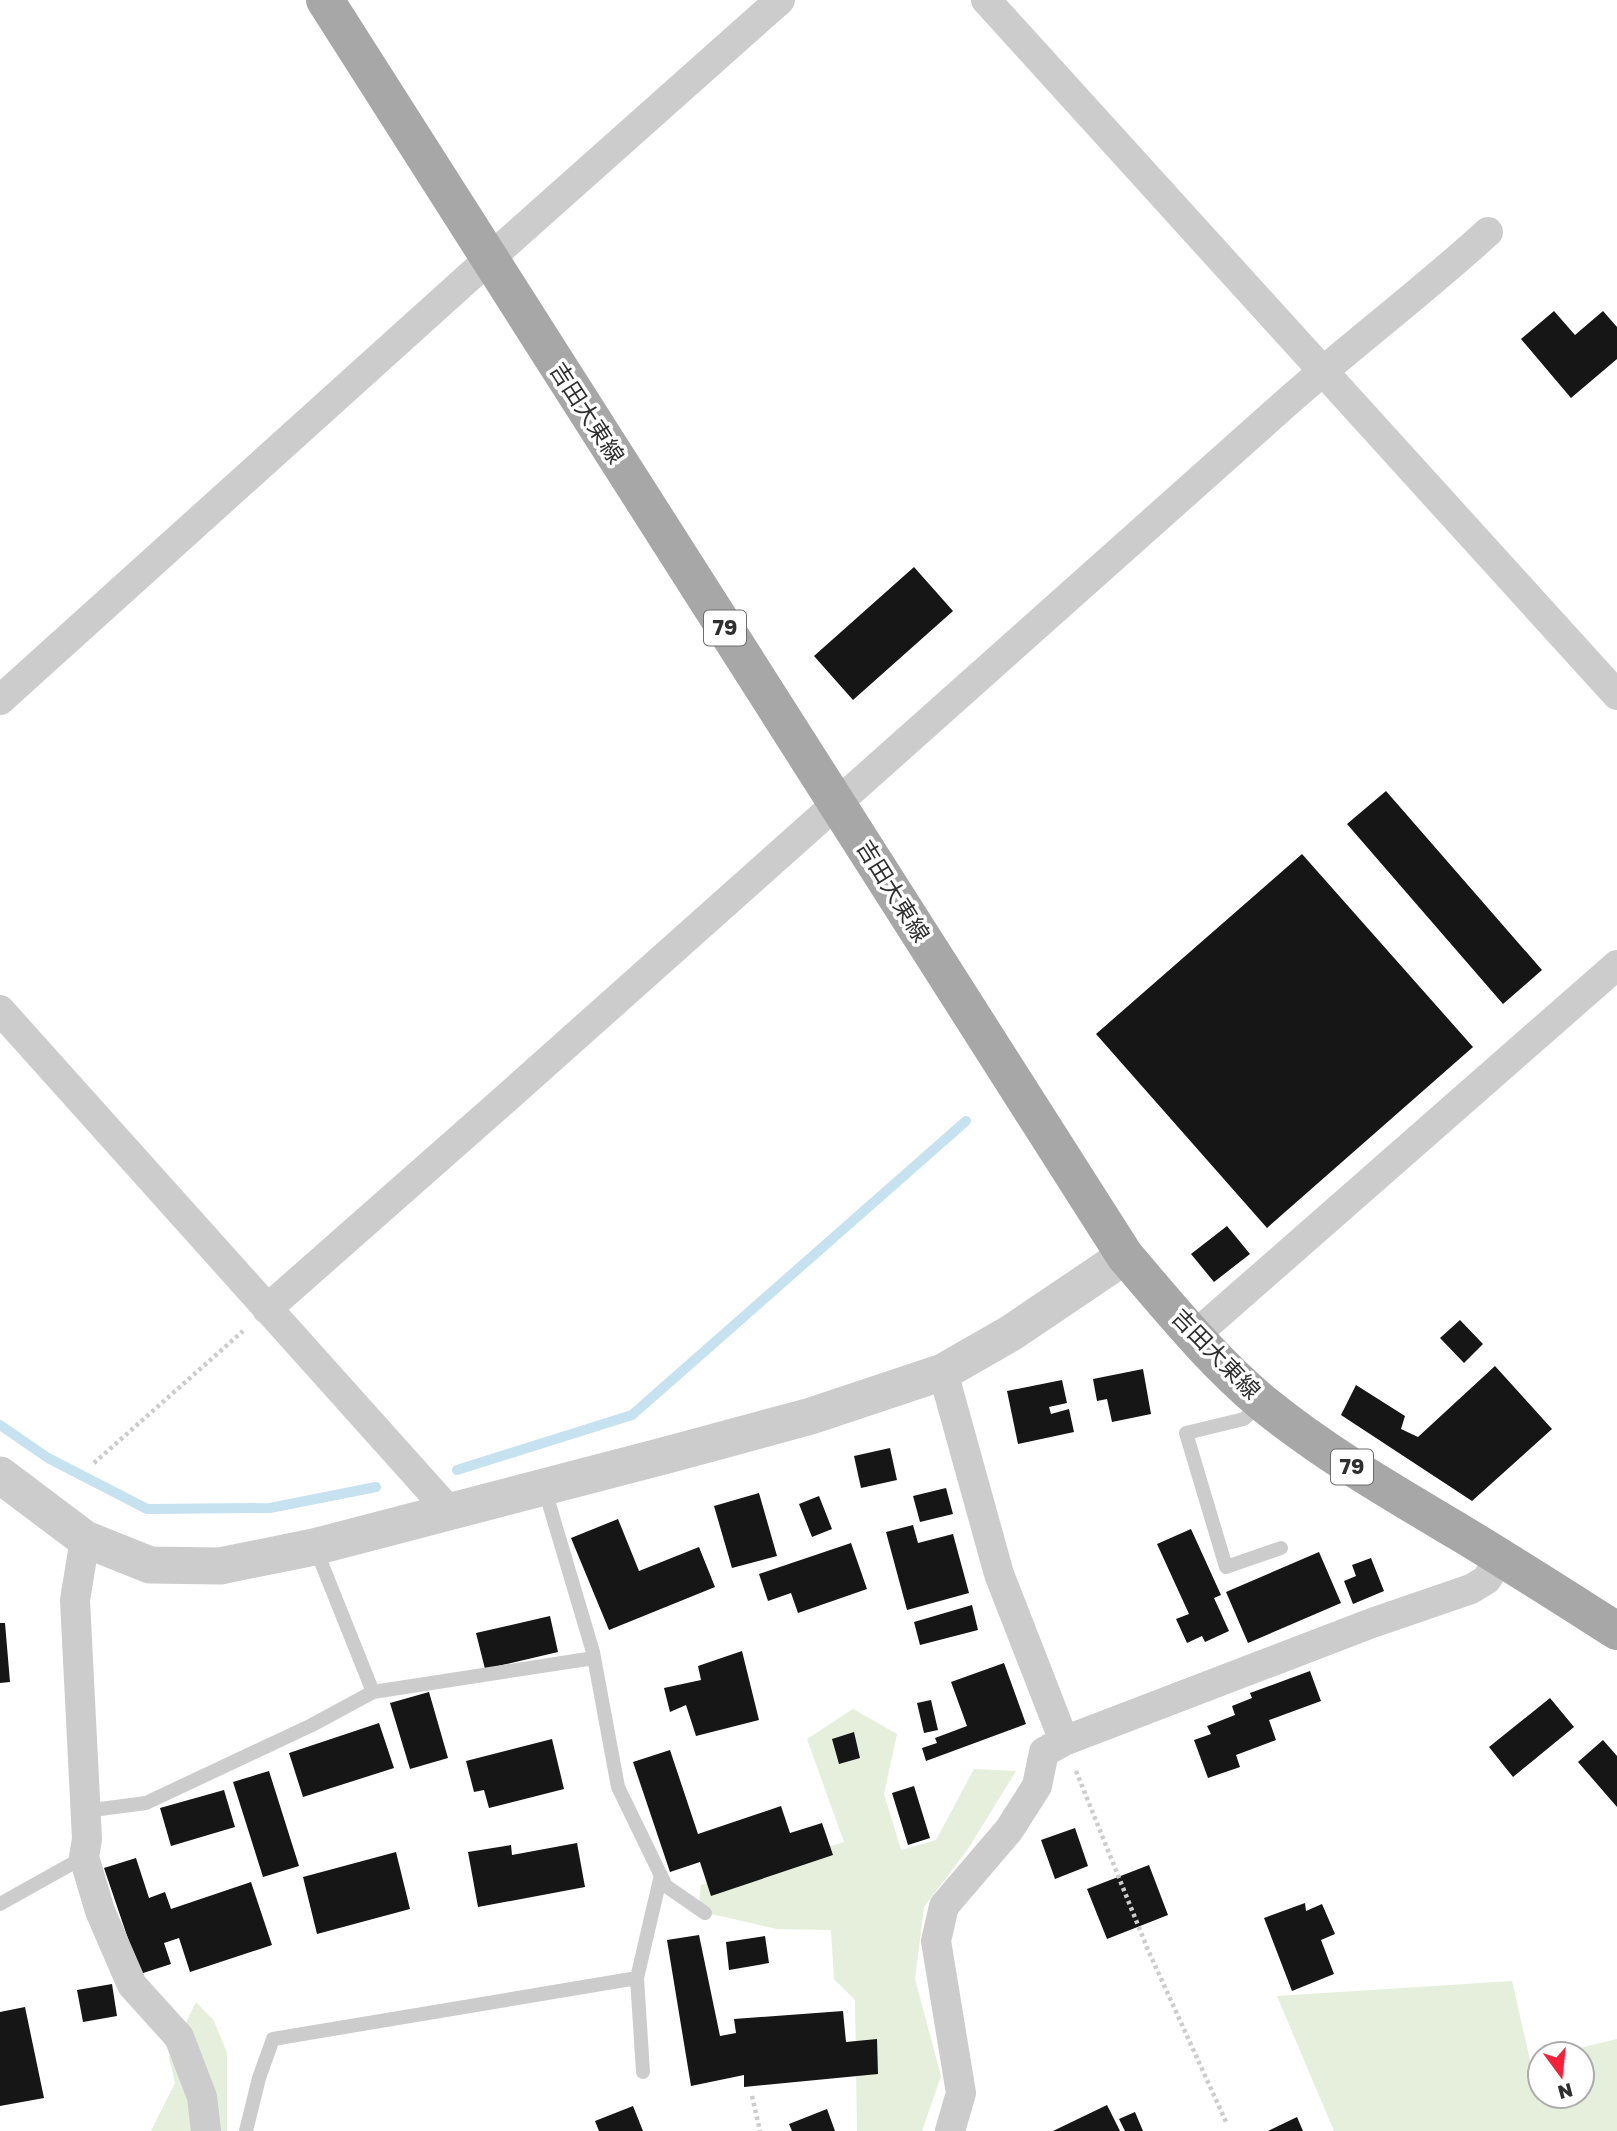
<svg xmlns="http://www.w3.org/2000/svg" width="1617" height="2131" font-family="'Golos Text','Noto Sans JP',sans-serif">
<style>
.green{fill:#e6eedc}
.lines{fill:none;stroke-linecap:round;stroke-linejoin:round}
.stream{stroke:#c6e1ef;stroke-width:10}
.building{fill:#161616}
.path{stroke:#ccc;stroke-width:4.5;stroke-dasharray:3.5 3.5;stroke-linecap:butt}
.service{stroke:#ccc;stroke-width:14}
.minor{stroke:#ccc;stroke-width:30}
.tertiary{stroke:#ccc;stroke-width:37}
.primary{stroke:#a7a7a7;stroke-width:38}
.labels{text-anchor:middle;stroke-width:7;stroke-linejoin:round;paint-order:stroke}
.shield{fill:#fff;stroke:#6d6d6d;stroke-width:2}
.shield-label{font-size:21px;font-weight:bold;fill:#2f2f2f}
.street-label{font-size:23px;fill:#2f2f2f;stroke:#fff}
</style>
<rect width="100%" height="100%" fill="#fff"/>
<path class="green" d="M853 1709 897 1734 884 1794 901 1850 936 1840 974 1769 1016 1771 968 1849 924 1907 915 1979 941 2076 922 2131H857L855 2000 834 1979 831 1930 777 1929 698 1911 701 1885 844 1842 807 1739Z
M1512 1981 1540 2104 1541 2096H1582V2054H1555L1617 2039V2131H1334L1277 1996Z
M196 2002 214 2021 227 2053V2131H151L175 2083 169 2057Z"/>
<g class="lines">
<path class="stream" d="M0 1425 48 1458 147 1509 270 1508 376 1487
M457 1470 632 1415 966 1121"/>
</g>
<path class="building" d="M1554 311 1575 335 1603 311 1617 327V359L1571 398 1521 339Z
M914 567 953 611 853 700 814 656Z
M1386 791 1542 970 1503 1004 1347 824Z
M1302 854 1473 1047 1267 1228 1096 1034Z
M1227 1226 1250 1254 1214 1282 1191 1254Z
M1460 1320 1483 1344 1464 1363 1440 1338Z
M1495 1366 1552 1429 1472 1501 1341 1415 1356 1385 1405 1416 1401 1429 1418 1437Z
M1143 1369 1151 1414 1112 1422 1107 1399 1097 1401 1093 1379Z
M1062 1380 1067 1403 1049 1407 1051 1414 1069 1409 1074 1432 1018 1444 1007 1391Z
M890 1448 897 1480 861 1488 854 1456Z
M946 1488 953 1514 920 1522 913 1496Z
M759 1493 777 1556 732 1568 714 1506Z
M819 1496 832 1529 812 1537 799 1504Z
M618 1519 639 1571 699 1547 715 1587 609 1630 571 1538Z
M913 1525 918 1543 953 1534 969 1593 907 1610 886 1532Z
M1191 1529 1221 1595 1214 1598 1229 1631 1205 1642 1202 1636 1187 1643 1176 1619 1189 1614 1157 1544Z
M851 1543 867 1589 798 1613 791 1593 768 1601 759 1574Z
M1319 1552 1341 1603 1248 1643 1226 1592Z
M1371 1558 1384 1591 1353 1604 1344 1581 1356 1576 1352 1565Z
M972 1605 978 1630 920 1645 914 1622Z
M550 1616 558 1652 485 1669 476 1633Z
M0 1623H5L10 1682 0 1683Z
M742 1651 759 1720 696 1736 686 1705 670 1712 664 1688 701 1680 698 1666Z
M1004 1663 1026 1724 926 1761 922 1748 937 1743 935 1738 967 1726 951 1682Z
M1310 1671 1321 1701 1269 1720 1276 1740 1236 1755 1240 1767 1208 1778 1194 1740 1211 1734 1207 1726 1235 1715 1232 1706 1252 1698 1250 1693Z
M429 1692 448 1758 410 1769 390 1703Z
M1550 1698 1574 1727 1513 1777 1489 1747Z
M931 1700 938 1730 924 1733 917 1703Z
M379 1723 394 1768 303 1797 289 1753Z
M854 1732 860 1758 839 1764 832 1739Z
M552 1739 564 1789 489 1808 484 1790 474 1792 466 1761Z
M1603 1740 1617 1756V1807L1578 1762Z
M670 1750 698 1834 781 1806 790 1833 822 1823 833 1855 711 1896 700 1862 670 1872 633 1762Z
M269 1771 299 1866 263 1877 233 1782Z
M914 1786 930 1838 908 1845 892 1793Z
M224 1790 235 1827 171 1846 160 1808Z
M1075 1828 1088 1866 1055 1879 1041 1840Z
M577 1843 585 1887 478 1907 468 1852 511 1845 512 1855Z
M396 1852 410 1909 317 1934 303 1877Z
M136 1858 149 1898 165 1892 171 1909 251 1882 272 1945 190 1972 179 1938 164 1943 171 1964 140 1974 104 1868Z
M1149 1865 1168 1915 1107 1939 1087 1889Z
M1305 1903 1306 1911 1322 1904 1335 1934 1321 1940 1334 1974 1292 1991 1264 1918Z
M699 1935 720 2036 736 2033 734 2019 843 2011 846 2042 877 2039 878 2074 744 2087V2075L691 2086 667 1940Z
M765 1936 769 1963 729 1970 726 1942Z
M112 1984 117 2016 83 2022 77 1990Z
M25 2007 44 2098 0 2106V2012Z
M1107 2105 1120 2131H1053Z
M633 2106 643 2131H599L595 2121Z
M827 2109 835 2131H792L789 2124Z
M1135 2112 1143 2131H1125L1119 2119Z
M1297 2117 1303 2131H1268Z"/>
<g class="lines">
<path class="path" d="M94 1463 243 1331
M1076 1771 1148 1950 1227 2124
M752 2096 760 2131"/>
<path class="service" d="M1262 1402 1244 1419 1186 1433 1226 1567 1281 1548
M544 1487 593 1652 618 1787 666 1886 705 1913
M315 1547 373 1692
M85 1811 146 1803 312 1725 373 1692 594 1658
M0 1904 84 1857
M643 2072 637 1978 661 1875
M246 2131 259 2078 273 2039 637 1978"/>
<path class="minor" d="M986 0 1617 695
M0 700 489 259 780 0
M0 1010 451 1513
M267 1309C605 1012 941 713 1276 412 1345 350 1419 295 1488 232
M1194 1336 1617 965
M943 1372 999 1574 1064 1741
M85 1539 75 1600 87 1839 84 1857 100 1911 132 1985 179 2037 202 2097 206 2131
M950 2131 961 2093 936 1941 944 1906 1009 1830 1037 1786 1044 1752 1064 1741 1372 1623 1471 1589 1486 1580 1501 1558"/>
<path class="tertiary" d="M0 1475 85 1539 150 1565 220 1566 314 1547 667 1455 811 1416 943 1372 1011 1333 1125 1256"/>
<path class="primary" d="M325 0 1125 1256C1169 1307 1212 1361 1264 1404 1324 1453 1392 1492 1459 1532 1512 1564 1565 1598 1617 1631"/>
</g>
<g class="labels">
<g class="shield">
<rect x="704" y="610.5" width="42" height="35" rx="5"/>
<rect x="1331" y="1449.5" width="42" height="35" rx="5"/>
</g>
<g class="shield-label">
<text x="725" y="635">79</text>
<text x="1352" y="1474">79</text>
</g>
<g class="street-label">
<text transform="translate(587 413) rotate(57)" y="8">吉田大東線</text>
<text transform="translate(893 891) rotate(58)" y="8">吉田大東線</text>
<text transform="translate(1216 1354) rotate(46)" y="8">吉田大東線</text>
</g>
</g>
<g transform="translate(1561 2075) rotate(165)"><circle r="33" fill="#ffffff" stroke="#acacac" stroke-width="2"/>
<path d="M0-5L12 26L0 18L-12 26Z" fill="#f72039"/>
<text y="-10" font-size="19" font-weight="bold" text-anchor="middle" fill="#2f2f2f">N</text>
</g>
</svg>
